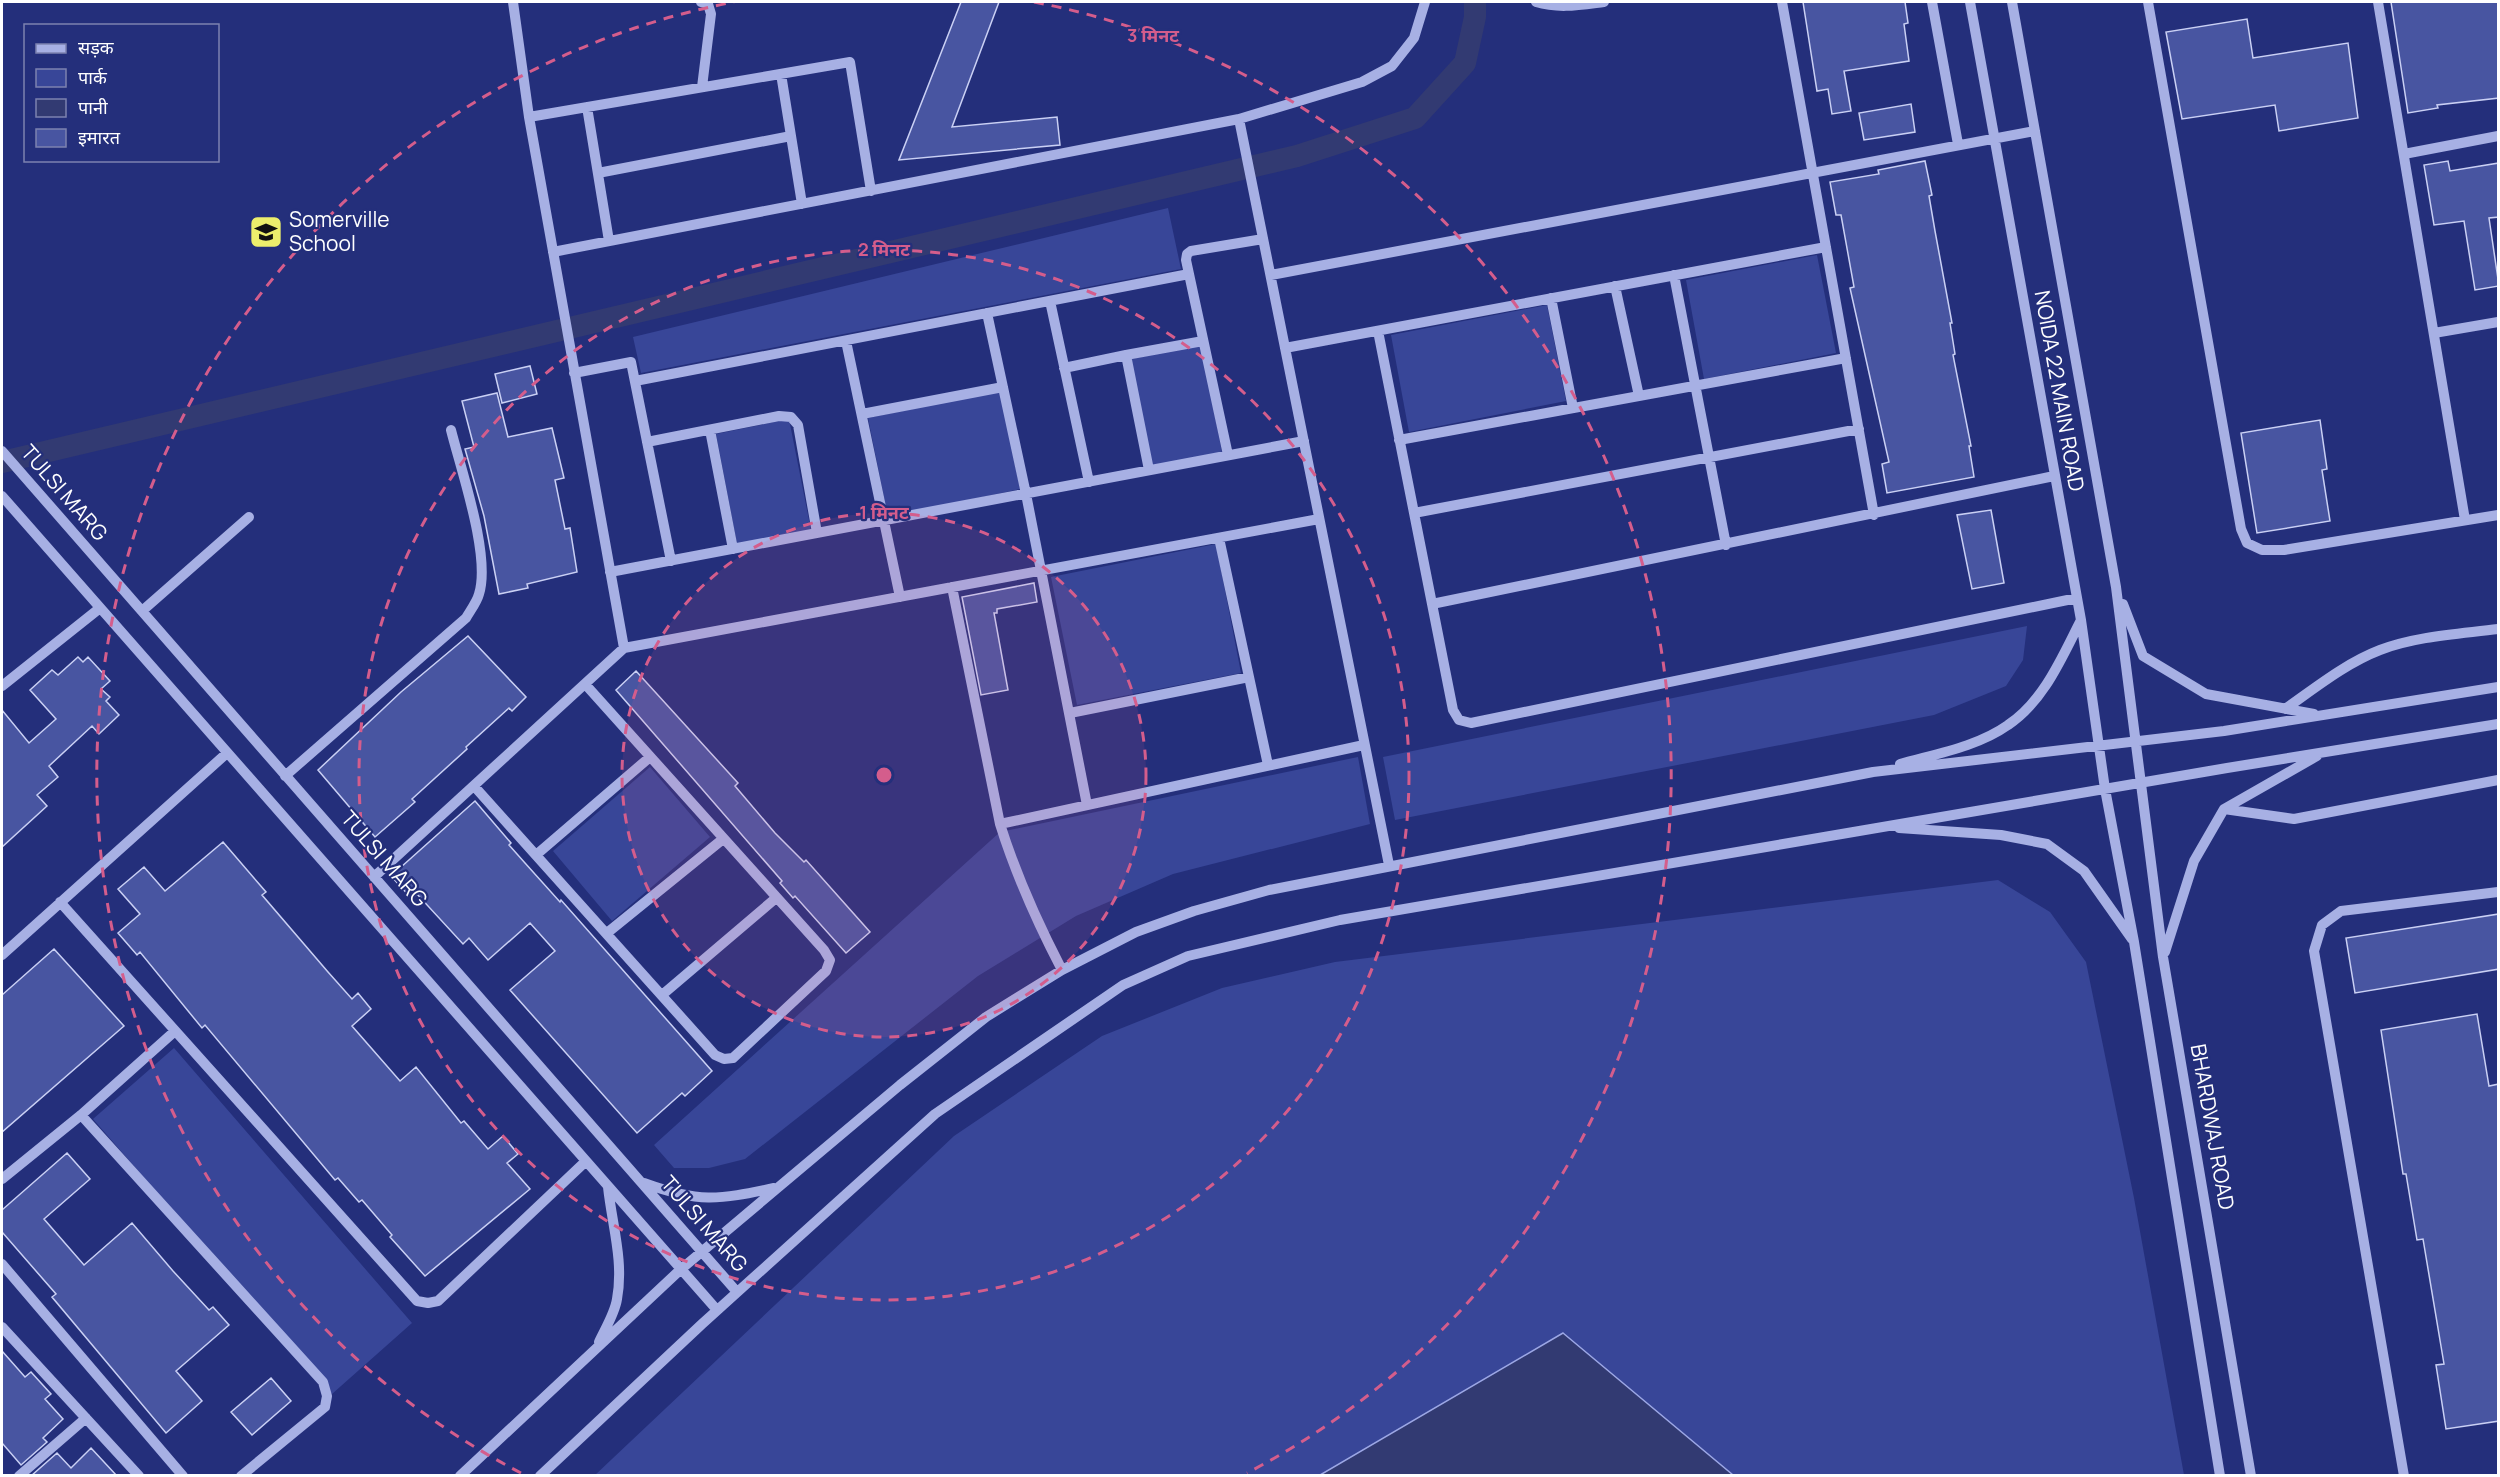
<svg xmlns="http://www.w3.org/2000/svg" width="2500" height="1477" font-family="Manrope,'Noto Sans Devanagari',sans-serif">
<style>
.green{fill:#384698}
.water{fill:#323a72;stroke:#9ca7e5;stroke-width:1.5}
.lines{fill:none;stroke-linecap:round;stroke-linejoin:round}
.canal{stroke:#323a72;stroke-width:22}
.building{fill:#4855a1;stroke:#cad0f4;stroke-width:1.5}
.minor{stroke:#a7b0e4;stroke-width:10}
.ring{fill:none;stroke:#d45d8c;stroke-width:3;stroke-dasharray:10 8}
.labels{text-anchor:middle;stroke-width:4.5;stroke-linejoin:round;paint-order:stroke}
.poi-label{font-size:21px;fill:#fff;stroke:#242f7b;text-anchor:start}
.street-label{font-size:21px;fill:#fff;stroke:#242f7b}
.centre{fill:#d45d8c;stroke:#242f7b;stroke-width:3}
.ring-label{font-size:18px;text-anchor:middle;font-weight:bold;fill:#d45d8c;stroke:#242f7b;stroke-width:4.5;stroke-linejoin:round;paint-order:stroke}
</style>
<rect width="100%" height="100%" fill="#242f7b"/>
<path class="green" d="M1168 208 1181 269 641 373 633 337Z
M1817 255 1836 353 1704 379 1686 280Z
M1547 305 1566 401 1409 432 1391 335Z
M1201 345 1222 452 1152 466 1131 359Z
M1000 391 1020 489 888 517 868 418Z
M789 419 811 530 737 544 716 434Z
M1216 544 1241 673 1077 705 1051 577Z
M2027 626 2023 660 2006 686 1934 715 1395 820 1383 757Z
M1358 757 1370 824 1173 874 1076 916 978 976 745 1159 709 1168H674L654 1145 1000 832Z
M650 767 710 837 612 921 553 851Z
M1998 880 2050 912 2086 962 2134 1198 2184 1475 594 1476 954 1136 1102 1036 1222 988 1335 962Z
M174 1048 412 1323 332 1394 93 1119Z"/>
<path class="water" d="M1563 1333 1733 1475H1320Z"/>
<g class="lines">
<path class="canal" d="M2 462 1297 156 1415 118 1465 63 1475 17V2"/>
</g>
<path class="building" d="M961 2H999L952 127 1057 117 1060 145 899 160Z
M1803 2H1905L1908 23 1904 24 1909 61 1844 71 1851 111 1832 114 1828 89 1817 91Z
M2391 2H2499V98L2437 105 2438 108 2408 113Z
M2247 19 2253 58 2348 43 2358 118 2279 131 2275 105 2182 119 2166 32Z
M1911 104 1915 132 1864 140 1859 113Z
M1925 161 1932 195 1929 196 1935 231 1952 323H1950L1955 354 1953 355 1971 446H1969L1974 477 1887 493 1882 464 1889 462 1850 288 1854 287 1841 215H1836L1830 182 1879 174 1878 170Z
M2448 161 2450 171 2499 163V217L2489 218 2499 286 2475 290 2464 221 2434 225 2424 165Z
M530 366 537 394 502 403 495 374Z
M497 393 508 437 552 428 564 478 555 480 565 529 570 528 577 572 527 584 528 588 499 594 484 516 465 449 474 447 462 401Z
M2320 420 2327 469 2322 470 2330 521 2257 533 2241 433Z
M1991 510 2004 583 1972 589 1957 515Z
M1034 583 1037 602 997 609V613H994L1008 690 981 695 962 597Z
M468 636 526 697 512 711 509 708 466 747 467 749 412 799 415 802 375 837 318 770 401 692Z
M78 657 83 662 88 657 110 681 101 689 110 697 106 701 119 715 99 734 92 726 49 766 58 777 37 795 47 806 2 847V710L29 743 56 719 30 690 52 670 58 675Z
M636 671 738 783 735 786 775 833 804 862 806 860 870 932 846 953 795 896 793 898 780 883 782 881 616 690Z
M475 801 511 843 509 845 525 863 560 902 561 900 712 1071 685 1096 682 1093 637 1133 510 990 555 951 530 923 488 960 469 938 463 944 417 894 412 899 391 876Z
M223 842 266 892 262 895 328 972 352 999 358 993 371 1009 352 1026 400 1081 416 1067 461 1123 464 1121 488 1149 503 1136 518 1154 507 1163 530 1189 425 1276 390 1237 392 1235 362 1200 359 1202 338 1178 335 1180 205 1025 202 1028 140 952 137 955 118 933 140 914 118 889 144 867 165 891Z
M2499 914V969L2355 993 2346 938Z
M54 949 124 1026 2 1132V995Z
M2477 1014 2489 1086 2499 1084V1421L2446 1429 2436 1365 2444 1364 2423 1239 2417 1240 2406 1174H2403L2381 1030Z
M67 1153 90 1179 44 1219 84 1265 132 1223 173 1271 209 1310 213 1307 229 1325 176 1371 202 1401 166 1433 52 1297 56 1294 2 1232V1210Z
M2 1351 25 1377 31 1372 51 1394 45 1399 63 1419 43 1438 47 1442 21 1465 2 1443Z
M271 1378 291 1401 252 1435 231 1412Z
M91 1448 117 1476H31L57 1453 71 1468Z"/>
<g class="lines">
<path class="minor" d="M513 2 529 117 624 648
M701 2 708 4 711 14 702 87
M1536 2C1559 9 1580 5 1604 2
M1782 2 1874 515
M1932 2 1958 144
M1970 2 2081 620 2105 789 2134 942 2220 1476
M2012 2 2116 587 2163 957 2251 1476
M2148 2 2241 529 2247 543 2262 550H2284L2498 515
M2378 2 2465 520
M781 74 802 204
M587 107 609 241
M529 117 850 62 871 191
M1239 119 1389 865
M2404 154 2498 136
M598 173 791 136
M553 252 1239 119 1362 82 1392 66 1414 38 1425 2
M1271 275 2035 131
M1674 275 1726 545
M1615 286 1639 396
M1551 298 1573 408
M1050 301 1089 482
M987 313 1026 494 1087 805
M1378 331 1453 710 1459 720 1471 723 2077 598
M2434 333 2498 322
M846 341 900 597
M1285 348 1826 247
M1064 368 1126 355
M574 373 631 362 671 561
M635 381 1189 274
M862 414 1003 387
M710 430 733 549
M1399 440 1846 358
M647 442 779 416 791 417 798 425 817 533
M2 451 737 1292
M1228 455 1186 260 1187 254 1191 251 1263 239
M1149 470 1126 355 1203 341
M2 496 717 1310
M1414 513 1859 429
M1219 538 1268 765
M610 572 1304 441
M952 587 1000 824 1364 745
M1432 604 2054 476
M2123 604 2143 656 2206 694 2314 714
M142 611 249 517
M2 686 100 608
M2285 709C2315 688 2346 663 2380 650 2417 636 2460 634 2498 629
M1070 713 1249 677
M1900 764C1935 754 1977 747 2008 725 2044 701 2062 657 2081 620
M285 776 466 618C470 611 477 602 479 594 491 556 461 470 451 430
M474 786 715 1055 724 1059 733 1058 826 971 830 960 824 950 585 684
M2224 809 2294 819 2498 780
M1000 824C1016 875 1037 922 1062 970
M1899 828 2001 835 2047 844 2084 871 2132 939
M536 855 650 757
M374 877 624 648 1319 519
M60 902 417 1301 428 1303 438 1301 585 1162
M607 933 723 839
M2165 952 2194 861 2224 809 2317 756
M2 955 227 753
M662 995 776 898
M81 1115 323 1382 327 1396 325 1407 241 1476
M2 1179 81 1115 175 1031
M644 1183C699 1203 717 1200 774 1188
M2 1264 183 1476
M2 1327 139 1476
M599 1342C605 1329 615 1313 617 1299 624 1261 612 1225 608 1187
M19 1476 86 1418
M460 1476 680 1270 900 1085 986 1017 1062 970 1136 932 1194 911 1269 890 1873 772 2224 731 2498 687
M540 1476 702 1324 935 1114 1123 985 1188 956 1340 920 2227 768 2498 724
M2404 1476 2314 951 2322 925 2341 911 2498 892"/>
</g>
<circle cx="884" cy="775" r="262" fill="#d45d8c" fill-opacity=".12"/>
<g class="ring">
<circle cx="884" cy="775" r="262"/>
<circle cx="884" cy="775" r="525"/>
<path d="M521 1473A787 787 0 0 1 734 2M1034 2A787 787 0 0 1 1247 1473"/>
</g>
<defs>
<g id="school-square" transform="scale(1.725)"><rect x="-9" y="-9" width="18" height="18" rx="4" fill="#ecee6c" stroke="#242f7b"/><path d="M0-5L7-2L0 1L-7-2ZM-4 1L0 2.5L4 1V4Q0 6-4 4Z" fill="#111"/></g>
</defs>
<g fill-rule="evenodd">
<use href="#school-square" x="266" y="232"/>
</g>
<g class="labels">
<g class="poi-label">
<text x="289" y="227">Somerville<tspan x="289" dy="24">School</tspan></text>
</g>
<g class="street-label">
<text transform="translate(2059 391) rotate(80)" y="7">NOIDA 22 MAIN ROAD</text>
<text transform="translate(64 493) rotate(49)" y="7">TULSI MARG</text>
<text transform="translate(384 859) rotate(49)" y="7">TULSI MARG</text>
<text transform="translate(2212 1127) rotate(80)" y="7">BHARDWAJ ROAD</text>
<text transform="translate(704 1224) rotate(49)" y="7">TULSI MARG</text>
</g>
</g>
<circle cx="884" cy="775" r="9" class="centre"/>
<g class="ring-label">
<text x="1153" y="42">3 मिनट</text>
<text x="884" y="256">2 मिनट</text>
<text x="884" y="519">1 मिनट</text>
</g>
<rect width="2500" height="1477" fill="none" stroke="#ffffff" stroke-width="6"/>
<rect x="24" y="24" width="195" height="138" fill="#242f7b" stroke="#7c82b0" stroke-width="1.5"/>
<rect x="36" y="44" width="30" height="9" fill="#a7b0e4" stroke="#7c82b0" stroke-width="1.5"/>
<text x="78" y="54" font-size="18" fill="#ffffff">सड़क</text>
<rect x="36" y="69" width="30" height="18" fill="#384698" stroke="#7c82b0" stroke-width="1.5"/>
<text x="78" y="84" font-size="18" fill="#ffffff">पार्क</text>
<rect x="36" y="99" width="30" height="18" fill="#323a72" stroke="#7c82b0" stroke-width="1.5"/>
<text x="78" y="114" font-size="18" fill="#ffffff">पानी</text>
<rect x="36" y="129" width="30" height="18" fill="#4855a1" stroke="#7c82b0" stroke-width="1.5"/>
<text x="78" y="144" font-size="18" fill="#ffffff">इमारत</text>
</svg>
